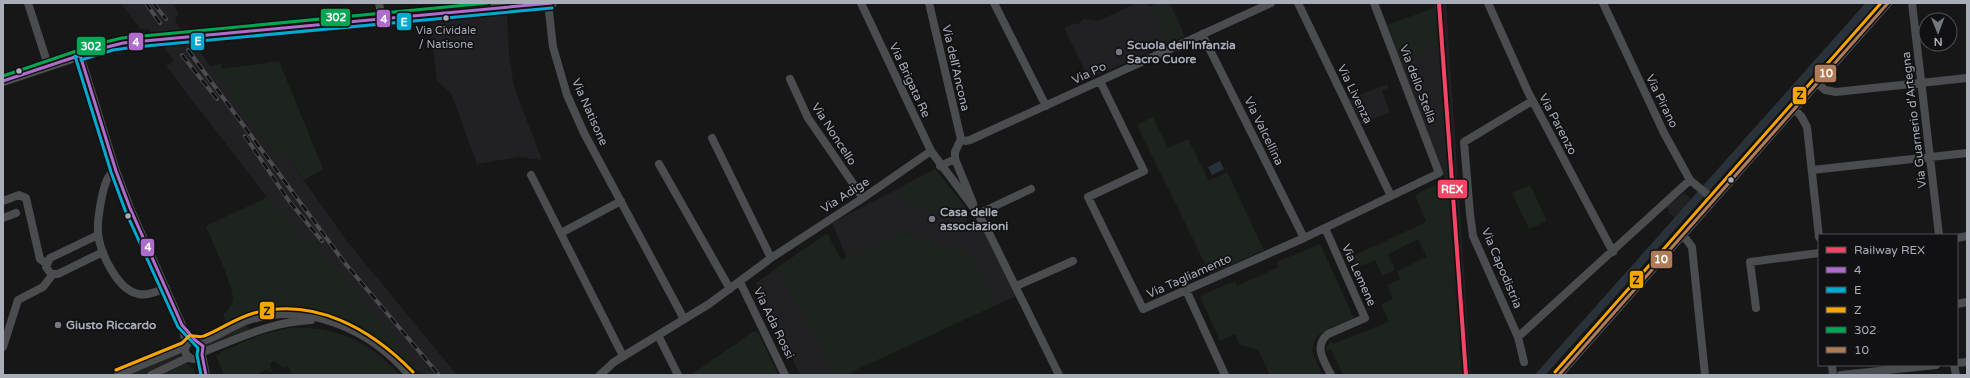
<svg xmlns="http://www.w3.org/2000/svg" width="1970" height="378" font-family="'Varela Round',sans-serif">
<style>
.built{fill:#212123}
.green{fill:#1d241e}
.water{fill:#2a3239}
.lines{fill:none;stroke-linecap:round;stroke-linejoin:round}
.canal{stroke:#2a3239;stroke-width:8}
.minor{stroke:#4b4c50;stroke-width:8}
.major{stroke:#4d4f52;stroke-width:10}
.rail-casing{stroke:#4b4c4f;stroke-width:4}
.rail{stroke:#111113;stroke-width:2.5;stroke-dasharray:8;stroke-linecap:butt}
.bus-1-casing{stroke:#111113;stroke-width:6}
.bus-2-casing{stroke:#111113;stroke-width:6}
.bus-3-casing{stroke:#111113;stroke-width:6}
.bus-4-casing{stroke:#111113;stroke-width:6}
.bus-5-casing{stroke:#111113;stroke-width:6}
.bus-1{stroke:#b06ccc;stroke-width:3}
.bus-2{stroke:#00a9ce;stroke-width:3}
.bus-3{stroke:#f7a600;stroke-width:3}
.bus-4{stroke:#00a651;stroke-width:3}
.bus-5{stroke:#b07c57;stroke-width:3}
.rail-1-casing{stroke:#111113;stroke-width:7}
.rail-1{stroke:#f34667;stroke-width:4}
.bus-dot{fill:#a8adb8;stroke:#111113;stroke-width:1.5}
.poi-dot{fill:#757880;stroke:#111113;stroke-width:1.5}
.labels{text-anchor:middle;stroke-width:3.5;stroke-linejoin:round;paint-order:stroke}
.bus-label{font-size:11px;fill:#a8adb8;stroke:#111113}
.poi-label{font-size:12px;font-weight:bold;fill:#a8adb8;stroke:#111113;text-anchor:start}
.street-label{font-size:12px;fill:#a8adb8;stroke:#111113}
.line-badge{stroke:#111113;stroke-width:1.5}
.badge-label{font-size:11px;text-anchor:middle;font-weight:bold;fill:#fff}
.pale-badge-label{font-size:11px;text-anchor:middle;font-weight:bold;fill:#111}
</style>
<rect width="100%" height="100%" fill="#171717"/>
<path class="built" d="M121 3H173L178 13 175 21 194 47 196 46 271 151 274 148 283 151 346 240 457 375H424L379 324 301 241 166 66 174 61 149 29H140Z
M1137 3H1147L1149 7 1157 3H1170L1185 36 1089 79 1064 28 1074 23 1077 25 1084 19 1098 21Z
M1433 3H1446L1471 375H1461L1447 167 1441 169 1400 61 1438 45Z
M507 15 509 55 514 87 542 160 519 157 477 164 451 93 437 81 430 23Z
M1387 84 1388 88 1382 91 1390 112 1362 123 1349 99Z
M899 188 904 201 952 216 983 229 1016 296 994 306 967 252 903 232 847 258 832 223Z
M1684 193 1692 199 1675 218 1668 212 1669 210 1666 207Z
M777 268 786 284 835 375H800L756 283Z"/>
<path class="green" d="M1166 3 1181 34 1166 42 1151 11Z
M1434 8 1439 45 1400 61 1387 25Z
M279 61 323 169 304 180 283 151 274 148 271 151 210 66 221 64 222 69Z
M1153 117 1168 148 1188 139 1209 181 1227 172 1264 250 1210 274 1137 125Z
M1447 167 1461 375H1343L1331 349 1325 352 1327 346 1331 342 1333 344 1389 322 1381 304 1393 299 1387 285 1400 279 1397 271 1427 257 1418 239 1388 254 1395 270 1382 276 1375 260 1356 268 1351 257 1426 222 1415 195 1445 180 1441 169Z
M935 169 967 209 968 215 966 222 904 201 899 188Z
M1530 185 1547 221 1529 229 1512 193Z
M268 197 301 241 311 240 424 375C407 364 394 349 377 338 358 325 337 318 314 313L232 324 226 323 223 314C227 310 233 305 233 298 232 282 213 244 206 226Z
M903 232 967 252 994 306 845 375H835L777 268 827 233 841 260Z
M1320 244 1354 318 1331 327 1316 337 1312 351 1322 375H1270L1258 350 1240 345 1235 334 1220 341 1200 296 1235 281 1237 286 1279 267 1277 262Z
M243 325 249 327 248 332 207 348 205 343Z
M289 328C336 326 369 341 400 375H292L288 366 283 368 275 361 270 363 272 372 267 369 259 373 258 375H224L216 356 221 354 220 352 261 335Z
M754 331 759 334 778 375H691Z
M178 352 181 358 141 375H125Z
M186 363 193 368 196 375H161L178 365Z"/>
<path class="water" d="M1220 161 1224 169 1212 175 1208 167Z"/>
<g class="lines">
<path class="canal" d="M1540 375 1871 3"/>
<path class="minor" d="M28 3 48 65
M379 3 382 18
M548 3 553 47 567 95 584 133 684 319
M861 3 931 151 976 211 988 231 1059 375
M929 3 961 139
M994 3 1046 106
M1298 3 1391 196
M1488 3 1528 92 1613 252
M1603 3 1664 133 1690 180 1714 200
M1912 3 1939 235
M1202 34 1304 238
M80 55 116 171 130 208 182 325 186 344
M790 79 808 118 863 198
M1100 81 1144 171 1088 197 1143 309 1304 238 1439 173 1374 3
M1817 83 1825 90 1836 92 1967 78
M1794 109 1801 116 1807 127 1819 237
M712 138 771 258
M961 139 965 141 970 140 1271 3
M961 139 955 152V159L973 203
M659 164 730 289
M940 166 955 159
M1812 170 1967 153
M116 171C114 172 110 174 109 176 102 186 97 222 98 233 100 253 118 291 139 294 148 296 157 291 166 288
M531 175 623 356
M3 201 19 195 26 198 40 259 47 264
M978 214 1031 189
M3 218 16 213
M1325 228 1365 318 1328 334C1313 346 1324 361 1331 375
M561 233 621 201
M98 235 50 258 46 267 51 274H58L103 252
M1683 235 1692 247 1705 375
M1957 238 1967 236
M740 282 785 375
M1016 286 1073 261
M1186 290 1225 375
M1957 304 1967 302
M1756 308 1750 262 1819 253
M658 335 678 375
M1518 337 1690 180
M185 350a9 9 0 1 1 18 0a9 9 0 1 1-18 0Z
M199 342C211 341 235 324 249 320 308 301 371 330 409 375
M3 347 18 300 43 287 53 274
M203 352C240 338 270 322 311 320
M202 355 206 375
M1524 362 1518 337 1473 236 1470 214 1464 142 1532 101
M1957 363 1967 362
M1832 365 1833 375
M1954 365 1956 375
M118 375 185 347
M151 375 189 357
M600 375 614 362 709 304 771 258 863 198 931 151
M1559 375 1888 3
M1841 375 1936 365"/>
<path class="major" d="M3 81 99 49 123 43 475 9 552 3"/>
<g class="rail-casing">
<path id="rail" d="M146 3 160 23
M153 3 166 19
M188 50 344 262 439 375
M182 55 217 99
M245 136 289 201 322 241"/>
</g>
<use href="#rail" class="rail"/>
<g class="bus-1-casing">
<path id="bus-1" d="M80 55 116 171 130 208 182 325 195 340 203 346 202 355 206 375
M3 81 99 49 123 43 552 3"/>
</g>
<g class="bus-2-casing">
<path id="bus-2" d="M75 56 111 172 125 210 178 327 198 348 197 355 201 375
M81 60 113 50 135 47 552 8"/>
</g>
<g class="bus-3-casing">
<path id="bus-3" d="M116 370 182 343 189 336C194 335 200 338 204 336 221 329 236 318 254 313 315 297 371 329 413 372
M1555 372 1881 3"/>
</g>
<g class="bus-4-casing">
<path id="bus-4" d="M3 76 97 44 122 38 488 3"/>
</g>
<g class="bus-5-casing">
<path id="bus-5" d="M1559 375 1888 3"/>
</g>
<use href="#bus-1" class="bus-1"/>
<use href="#bus-2" class="bus-2"/>
<use href="#bus-3" class="bus-3"/>
<use href="#bus-4" class="bus-4"/>
<use href="#bus-5" class="bus-5"/>
<g class="rail-1-casing">
<path id="rail-1" d="M1439 3 1466 375"/>
</g>
<use href="#rail-1" class="rail-1"/>
</g>
<g class="bus-dot">
<circle cx="446" cy="18" r="3.5"/>
<circle cx="19" cy="71" r="3.5"/>
<circle cx="1731" cy="180" r="3.5"/>
<circle cx="128" cy="216" r="3.5"/>
</g>
<g class="poi-dot">
<circle cx="1119" cy="52" r="4"/>
<circle cx="932" cy="219" r="4"/>
<circle cx="58" cy="325" r="4"/>
</g>
<g class="labels">
<g class="bus-label">
<text x="446" y="34">Via Cividale<tspan x="446" dy="14">/ Natisone</tspan></text>
</g>
<g class="poi-label">
<text x="1127" y="49">Scuola dell'Infanzia<tspan x="1127" dy="14">Sacro Cuore</tspan></text>
<text x="940" y="216">Casa delle<tspan x="940" dy="14">associazioni</tspan></text>
<text x="66" y="329">Giusto Riccardo</text>
</g>
<g class="street-label">
<text transform="translate(956 68) rotate(77)" y="4">Via dell'Ancona</text>
<text transform="translate(1089 73) rotate(-25)" y="4">Via Po</text>
<text transform="translate(910 80) rotate(65)" y="4">Via Brigata Re</text>
<text transform="translate(1418 84) rotate(69)" y="4">Via dello Stella</text>
<text transform="translate(1355 94) rotate(64)" y="4">Via Livenza</text>
<text transform="translate(1662 101) rotate(64)" y="4">Via Pirano</text>
<text transform="translate(590 112) rotate(66)" y="4">Via Natisone</text>
<text transform="translate(1914 120) rotate(-97)" y="4">Via Guarnerio d'Artegna</text>
<text transform="translate(1558 124) rotate(62)" y="4">Via Parenzo</text>
<text transform="translate(1264 131) rotate(64)" y="4">Via Valcellina</text>
<text transform="translate(834 134) rotate(57)" y="4">Via Noncello</text>
<text transform="translate(845 195) rotate(-33)" y="4">Via Adige</text>
<text transform="translate(1502 268) rotate(67)" y="4">Via Capodistria</text>
<text transform="translate(1359 275) rotate(66)" y="4">Via Lemene</text>
<text transform="translate(1189 276) rotate(-24)" y="4">Via Tagliamento</text>
<text transform="translate(774 323) rotate(64)" y="4">Via Ada Rossi</text>
</g>
</g>
<g class="line-badge">
<rect x="320" y="8" width="31" height="19" rx="4" fill="#00a651"/>
<rect x="376" y="9" width="15" height="19" rx="4" fill="#b06ccc"/>
<rect x="396" y="12" width="16" height="19" rx="4" fill="#00a9ce"/>
<rect x="190" y="32" width="15" height="19" rx="4" fill="#00a9ce"/>
<rect x="128" y="32" width="16" height="19" rx="4" fill="#b06ccc"/>
<rect x="76" y="36" width="30" height="20" rx="4" fill="#00a651"/>
<rect x="1814" y="64" width="23" height="19" rx="4" fill="#b07c57"/>
<rect x="1792" y="86" width="15" height="19" rx="4" fill="#f7a600"/>
<rect x="1437" y="179" width="31" height="20" rx="4" fill="#f34667"/>
<rect x="140" y="238" width="15" height="19" rx="4" fill="#b06ccc"/>
<rect x="1650" y="250" width="23" height="19" rx="4" fill="#b07c57"/>
<rect x="1629" y="270" width="15" height="19" rx="4" fill="#f7a600"/>
<rect x="259" y="301" width="16" height="19" rx="4" fill="#f7a600"/>
</g>
<g class="badge-label">
<text x="336" y="21">302</text>
<text x="384" y="23">4</text>
<text x="404" y="26">E</text>
<text x="198" y="45">E</text>
<text x="136" y="46">4</text>
<text x="91" y="50">302</text>
<text x="1826" y="77">10</text>
<text x="1452" y="193">REX</text>
<text x="148" y="251">4</text>
<text x="1661" y="263">10</text>
</g>
<g class="pale-badge-label">
<text x="1800" y="99">Z</text>
<text x="1636" y="284">Z</text>
<text x="267" y="315">Z</text>
</g>
<rect width="1970" height="378" fill="none" stroke="#a8adb8" stroke-width="8"/>
<rect x="1818" y="234" width="140" height="132" fill="#111113" stroke="#4d4f55"/>
<rect x="1826" y="247" width="20" height="6" fill="#f34667" stroke="#4d4f55"/>
<text x="1854" y="254" font-size="12" fill="#a8adb8">Railway REX</text>
<rect x="1826" y="267" width="20" height="6" fill="#b06ccc" stroke="#4d4f55"/>
<text x="1854" y="274" font-size="12" fill="#a8adb8">4</text>
<rect x="1826" y="287" width="20" height="6" fill="#00a9ce" stroke="#4d4f55"/>
<text x="1854" y="294" font-size="12" fill="#a8adb8">E</text>
<rect x="1826" y="307" width="20" height="6" fill="#f7a600" stroke="#4d4f55"/>
<text x="1854" y="314" font-size="12" fill="#a8adb8">Z</text>
<rect x="1826" y="327" width="20" height="6" fill="#00a651" stroke="#4d4f55"/>
<text x="1854" y="334" font-size="12" fill="#a8adb8">302</text>
<rect x="1826" y="347" width="20" height="6" fill="#b07c57" stroke="#4d4f55"/>
<text x="1854" y="354" font-size="12" fill="#a8adb8">10</text>
<g transform="translate(1938 32) rotate(179)"><circle r="19" fill="#111113" stroke="#4d4f55"/>
<path d="M0-3L7 15L0 10L-7 15Z" fill="#757880"/>
<text y="-6" font-size="11" font-weight="bold" text-anchor="middle" fill="#a8adb8">N</text>
</g>
</svg>
